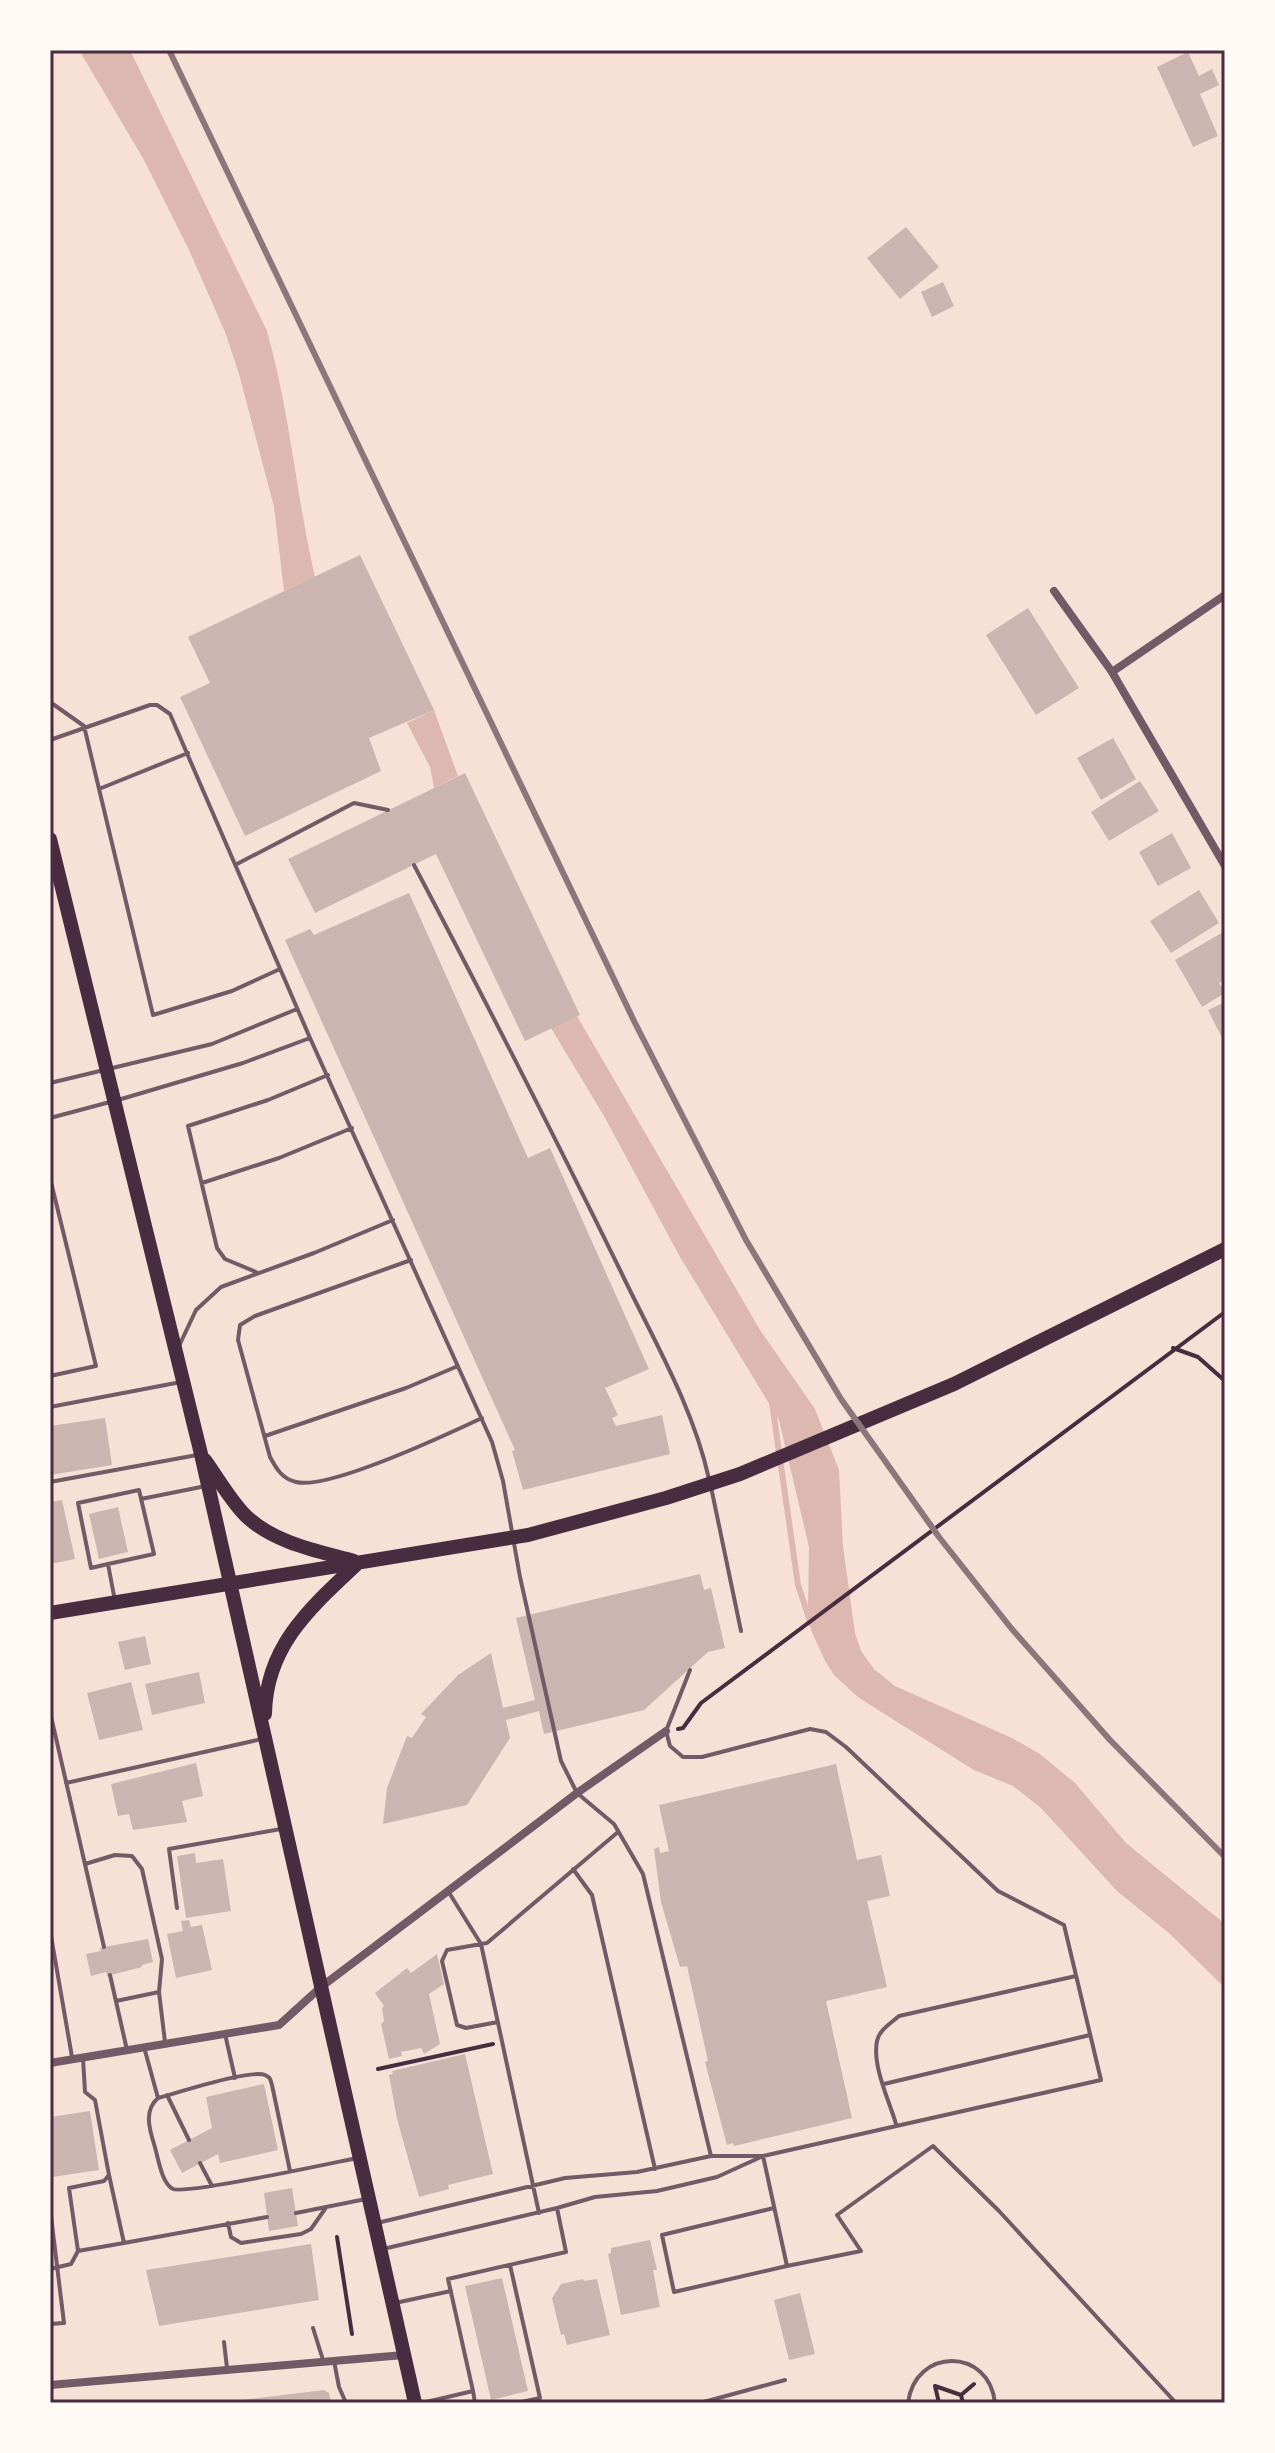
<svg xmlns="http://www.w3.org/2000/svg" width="1275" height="2453" font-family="'PT Sans Narrow',sans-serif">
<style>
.water{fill:#dcb8b0}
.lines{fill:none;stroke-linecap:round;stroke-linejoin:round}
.stream{stroke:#dcb8b0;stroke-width:6}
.building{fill:#ccb4b1}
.path{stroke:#4a2c40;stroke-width:4}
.service{stroke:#755966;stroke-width:4}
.minor{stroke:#755966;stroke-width:8}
.primary{stroke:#4a2c40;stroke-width:14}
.rail{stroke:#8f747c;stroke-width:6}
.neatline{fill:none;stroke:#4a2c40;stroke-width:3}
</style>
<rect width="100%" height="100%" fill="#f7e1d7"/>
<path class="water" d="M79 50H130L267 331C290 412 296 495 315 577L284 591 274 507 239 374 225 332 189 250 144 160Z
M434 710 458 776 434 788 430 767 407 723Z
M577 1016 760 1330 815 1409 839 1470 843 1546 855 1633 861 1651 874 1669 895 1686 1012 1738 1040 1754 1075 1783 1126 1843 1225 1924V1988L1170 1934 1117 1891 1041 1808 1013 1786 974 1770 859 1698 834 1675 825 1661 811 1630 808 1606 809 1547 779 1420 680 1257 604 1116 551 1028Z"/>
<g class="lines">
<path class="stream" d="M772 1403 798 1585 811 1624"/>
</g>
<path class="building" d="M1188 52 1199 76 1212 69 1219 85 1200 94 1218 136 1193 147 1157 67Z
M906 227 939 267 900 299 867 258Z
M943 282 954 306 932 317 921 292Z
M360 555 434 710 369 738 381 771 245 836 180 697 210 683 188 637Z
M1028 608 1079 688 1036 715 986 635Z
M1113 738 1136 779 1101 800 1077 758Z
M465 773 580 1015 525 1041 436 854 315 913 288 859Z
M1140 781 1159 811 1109 841 1091 812Z
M1172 833 1191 868 1158 886 1139 852Z
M1199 890 1219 923 1171 953 1150 921Z
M409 893 528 1158 550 1148 649 1369 605 1388 618 1415 612 1418 616 1426 662 1415 670 1454 523 1490 512 1451 515 1450 285 940 310 929 314 935Z
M1225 931V980L1219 983 1225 993 1202 1007 1175 960Z
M1225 1002V1044L1208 1010Z
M105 1418 112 1465 50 1475V1426Z
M62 1500 75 1559 50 1564V1502Z
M118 1507 128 1552 99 1559 89 1514Z
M700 1574 704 1590 711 1588 725 1648 708 1652 644 1710 544 1734 539 1711 506 1720 510 1738 467 1805 383 1824 387 1788 407 1736 412 1738 426 1717 421 1714 458 1675 491 1653 503 1708 535 1700 516 1618Z
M145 1636 151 1664 125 1670 118 1642Z
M199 1672 205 1703 152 1715 145 1684Z
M131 1682 143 1730 99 1740 87 1693Z
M196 1763 203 1796 182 1801 187 1822 133 1830 129 1814 118 1816 111 1784Z
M836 1764 857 1860 881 1855 890 1896 867 1901 887 1987 826 2001 852 2118 734 2146 733 2143 727 2145 705 2062 708 2061 687 1966 680 1967 661 1902 654 1849 659 1847 660 1853 669 1851 659 1805Z
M195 1853 196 1863 223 1859 231 1911 186 1918 177 1856Z
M189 1920 191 1927 202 1925 212 1970 176 1978 167 1934 183 1931 181 1921Z
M148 1939 153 1962 142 1965V1967L107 1976 106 1972 91 1976 86 1954 101 1951 100 1948 104 1947Z
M437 1954 444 1984 429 1994 440 2044 424 2054 421 2048 401 2052 402 2056 389 2059 381 2024 384 2021 382 2008 384 2006 375 1993 407 1968 411 1973Z
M465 2054 493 2174 448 2185 449 2189 419 2197 397 2119 389 2075 393 2074 392 2071Z
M264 2084 278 2150 220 2163 218 2154 182 2173 170 2150 212 2128 206 2097Z
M90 2111 99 2170 52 2177 50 2117Z
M292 2188 298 2226 269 2231 264 2193Z
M650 2240 657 2270H653L660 2307 621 2315 608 2254 611 2253V2248Z
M311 2244 319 2300 159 2326 146 2270Z
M502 2278 528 2391 491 2400 465 2286Z
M583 2279 584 2281 597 2279 610 2335 567 2345 564 2334 561 2335 552 2298 561 2284Z
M800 2293 815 2354 789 2360 774 2300Z
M324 2390 329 2393 331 2403H234V2401Z"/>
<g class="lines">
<path class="path" d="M1173 1348 1198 1357 1225 1381
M678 1729 683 1728 701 1703 1225 1312
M378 2069 493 2044
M337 2237 352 2334
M935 2386 961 2395 963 2403
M935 2386 939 2403
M961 2395 974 2384"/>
<path class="service" d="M50 702 84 726 153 1015 232 991 280 969
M50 740 150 705H157L170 714 310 1038 492 1442 503 1481 520 1577 561 1761 577 1793 614 1824 643 1874 711 2156
M99 789 188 753
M237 864 354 803 388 810
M414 865C485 1000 554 1135 621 1272 653 1339 693 1406 709 1479
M50 1083 212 1044 297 1009
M118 1100 243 1063 310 1038
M50 1118 110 1102
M50 1178 96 1366 50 1376
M202 1183 279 1158 352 1128
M411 1260 255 1316 240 1325 238 1340 270 1457C276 1468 282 1479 296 1482 328 1490 448 1434 482 1418
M256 1272 225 1259 217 1248 188 1126 268 1100 328 1075
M179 1346 196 1310 221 1287 314 1253 393 1220
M50 1407 181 1382
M265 1436 406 1388 458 1366
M50 1482 197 1455
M711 1487 741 1631
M141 1499 206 1486
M108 1564 91 1568 78 1503 139 1490 154 1554 108 1564 115 1601
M50 1712 104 1947
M66 1783 262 1739
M85 1864 115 1855 132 1856 142 1869 162 1959 159 1992 165 2042
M573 1869 592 1895 655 2169
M448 1891 481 1944 539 2213
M177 1908 169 1849 281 1829
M50 1930 72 2057
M110 1975 127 2050
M116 2001 159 1992
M498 2022 466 2028 457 2025 442 1961 447 1950 487 1943 618 1832
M225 2034 235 2078
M144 2047 158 2098
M83 2058 85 2092 95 2100 109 2175 104 2181 69 2188 78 2251 124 2243 109 2175
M884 2084 1090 2035
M167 2095 189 2140
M896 2124C889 2100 872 2066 877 2041 879 2030 891 2023 899 2016L1076 1976
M763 2156 787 2266 674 2292 662 2235 774 2208
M200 2163 212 2186
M290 2171 272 2085C270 2079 271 2078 265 2075 250 2069 177 2093 158 2098 144 2110 149 2128 154 2144 158 2156 161 2183 173 2189 185 2195 332 2163 357 2158
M50 2208 64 2323 50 2324
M296 2213 366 2199
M228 2223 231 2237 241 2243 301 2234 311 2229 325 2209
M377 2223 565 2178 637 2172 711 2156H763L1101 2080 1064 1925 998 1891 846 1747 826 1732 810 1729 702 1757H683L670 1746 666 1731 690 1670
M124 2243 267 2217
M383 2249 557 2208 595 2197 657 2191 717 2177 761 2157
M510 2265 540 2398 517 2403
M787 2266 861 2251 837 2215 933 2146 999 2211 1176 2403
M50 2269 71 2264 78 2251
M395 2303 451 2291
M313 2328 323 2360
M224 2342 227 2368
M334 2361 339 2387 346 2403
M473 2391 475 2403
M422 2403 473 2391 448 2279 566 2252 557 2208
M700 2403 785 2380
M908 2403C915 2347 989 2347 995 2403"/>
<path class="minor" d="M1054 591 1112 672 1225 866
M1112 672 1225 595
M50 2063 279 2025 321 1987 448 1891 577 1793 666 1731
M50 2385 404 2355"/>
<path class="primary" d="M50 839 201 1454 415 2403
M205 1460C218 1478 230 1500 246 1516 274 1543 318 1551 354 1561
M50 1613 528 1535 666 1498 740 1474 954 1384 1225 1249
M265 1714C266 1646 311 1607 357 1564"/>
<path class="rail" d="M169 50 635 1023 746 1240 841 1399 939 1537 1011 1628 1110 1740 1225 1857"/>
</g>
<rect width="1275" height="2453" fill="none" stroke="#fffaf5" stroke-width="104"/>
<rect x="52" y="52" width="1171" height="2349" class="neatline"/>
</svg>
